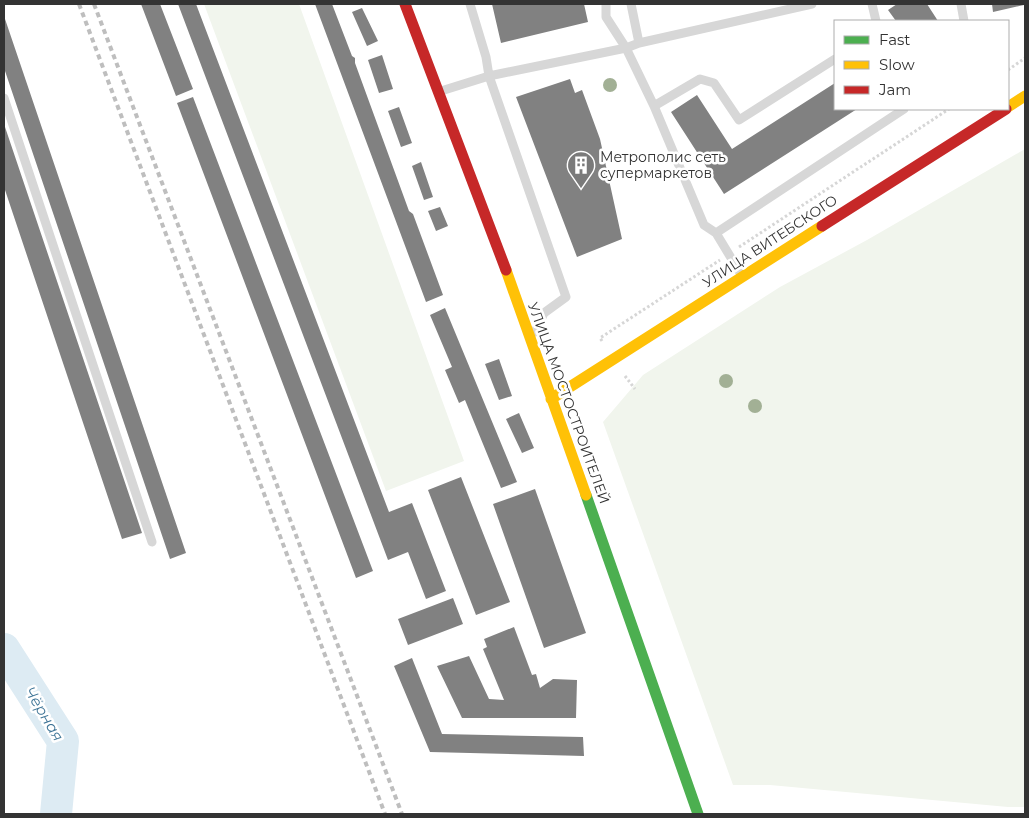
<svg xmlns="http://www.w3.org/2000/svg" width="1029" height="818" font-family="Montserrat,sans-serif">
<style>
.green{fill:#f1f5ed}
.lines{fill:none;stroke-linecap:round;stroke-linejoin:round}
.river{stroke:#ddebf3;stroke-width:32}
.building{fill:#818181}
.path{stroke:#d6d6d6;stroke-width:3;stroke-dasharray:2.5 2.5;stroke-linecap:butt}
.lane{stroke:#d7d7d7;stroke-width:9}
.fast{stroke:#4caf50;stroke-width:11}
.slow{stroke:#ffc107;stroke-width:11}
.jam{stroke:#c62828;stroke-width:11}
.rail{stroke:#bebebe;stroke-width:4;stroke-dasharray:5 4;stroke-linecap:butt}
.tree{fill:#a2b095}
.labels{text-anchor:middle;stroke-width:5;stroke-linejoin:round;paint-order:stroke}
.poi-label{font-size:14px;fill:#333;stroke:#fff;text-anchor:start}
.street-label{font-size:14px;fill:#333;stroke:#fff}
.water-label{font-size:15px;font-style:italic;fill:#3f7597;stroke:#fff}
</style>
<rect width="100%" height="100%" fill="#fff"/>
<path class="green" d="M204 4H299L464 461 386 491Z
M1025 149V807H1008L770 785H733L603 422 643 375 780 287 867 240Z"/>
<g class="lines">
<path class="river" d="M4 649 63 741 56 814"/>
</g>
<path class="building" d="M141 4H160L193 89 176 96Z
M178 4H196L389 512 412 503 446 591 426 599 408 552 388 560Z
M315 4H332L352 56 355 58V63L409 211 413 214 443 295 426 302Z
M492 4H584L588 22 501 43Z
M897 4H927L938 21H896L888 10Z
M992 4H1024V5L993 12Z
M362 8 378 41 367 46 352 12Z
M4 16 186 553 170 559 4 68Z
M382 55 393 89 379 93 368 60Z
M570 79 575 93 582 90 600 139 622 239 577 257 516 97Z
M835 83V109H857L724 194 671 112 697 95 732 149Z
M193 97 373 571 356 578 177 103Z
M399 107 412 143 401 147 388 111Z
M4 124 142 533 122 539 4 187Z
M421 162 433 197 424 200 412 166Z
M440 207 448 226 436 231 428 211Z
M445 308 517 482 501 488 465 400 459 403 445 370 452 367 430 315Z
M499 359 512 396 499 400 485 364Z
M519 413 534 448 522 453 506 419Z
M461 477 510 602 476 615 428 490Z
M535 489 586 633 544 648 493 504Z
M453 598 463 624 408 645 398 619Z
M514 627 532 675 536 674 540 688 553 679 577 680 576 718H462L437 666 469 656 489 699 504 700 483 649 487 647 484 639Z
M412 658 442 734 583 737 584 756 430 752 394 666Z"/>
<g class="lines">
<path class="path" d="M1008 70 1025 58
M739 247 949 109
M602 341 600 338 720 260
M625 376 635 389"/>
<path class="lane" d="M470 4 486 57 489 76 566 297 544 313 535 332
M631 4 639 43 626 48 654 106 704 225 716 233 904 109
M872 4 876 21
M961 4 964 21
M639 43 812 4
M441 91 489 76 626 48 606 17V4
M4 98 152 542
M654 106 700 79 714 83 739 120 835 59
M716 233 742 276"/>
<path class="fast" d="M586 495 698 814"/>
<path class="slow" d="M1008 107 1025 96
M506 270 586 495
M551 399 822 226"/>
<path class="jam" d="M405 4 506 270
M822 226 1006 109"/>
<path class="rail" d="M79 4 385 814
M94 4 402 814"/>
</g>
<g class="tree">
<circle cx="610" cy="85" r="7"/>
<circle cx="726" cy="381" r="7"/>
<circle cx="755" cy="406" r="7"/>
</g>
<defs>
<g id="building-pin" transform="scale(1.4375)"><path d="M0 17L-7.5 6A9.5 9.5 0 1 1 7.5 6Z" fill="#7a7a7a" stroke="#fff"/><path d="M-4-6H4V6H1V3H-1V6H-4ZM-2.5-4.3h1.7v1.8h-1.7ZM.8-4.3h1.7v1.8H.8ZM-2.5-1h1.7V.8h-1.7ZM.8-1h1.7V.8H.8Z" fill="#fff"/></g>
</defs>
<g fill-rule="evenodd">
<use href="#building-pin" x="581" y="165"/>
</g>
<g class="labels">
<g class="poi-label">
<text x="600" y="162">Метрополис cеть<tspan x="600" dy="16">супермаркетов</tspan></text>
</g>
<g class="street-label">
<text transform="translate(770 241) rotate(-33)" y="5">УЛИЦА ВИТЕБСКОГО</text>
<text transform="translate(569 403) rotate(70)" y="5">УЛИЦА МОСТОСТРОИТЕЛЕЙ</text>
</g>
<g class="water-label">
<text transform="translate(44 714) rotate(59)" y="5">Чёрная</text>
</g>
</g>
<rect width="1029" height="818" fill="none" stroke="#333333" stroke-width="10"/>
<rect x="834" y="20" width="175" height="90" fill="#ffffff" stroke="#adadad"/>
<rect x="844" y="36" width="25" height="8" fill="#4caf50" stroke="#adadad"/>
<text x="879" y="45" font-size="15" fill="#333333">Fast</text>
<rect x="844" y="61" width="25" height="8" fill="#ffc107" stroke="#adadad"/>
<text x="879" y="70" font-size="15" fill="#333333">Slow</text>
<rect x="844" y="86" width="25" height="8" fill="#c62828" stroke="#adadad"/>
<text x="879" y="95" font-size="15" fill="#333333">Jam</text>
</svg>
